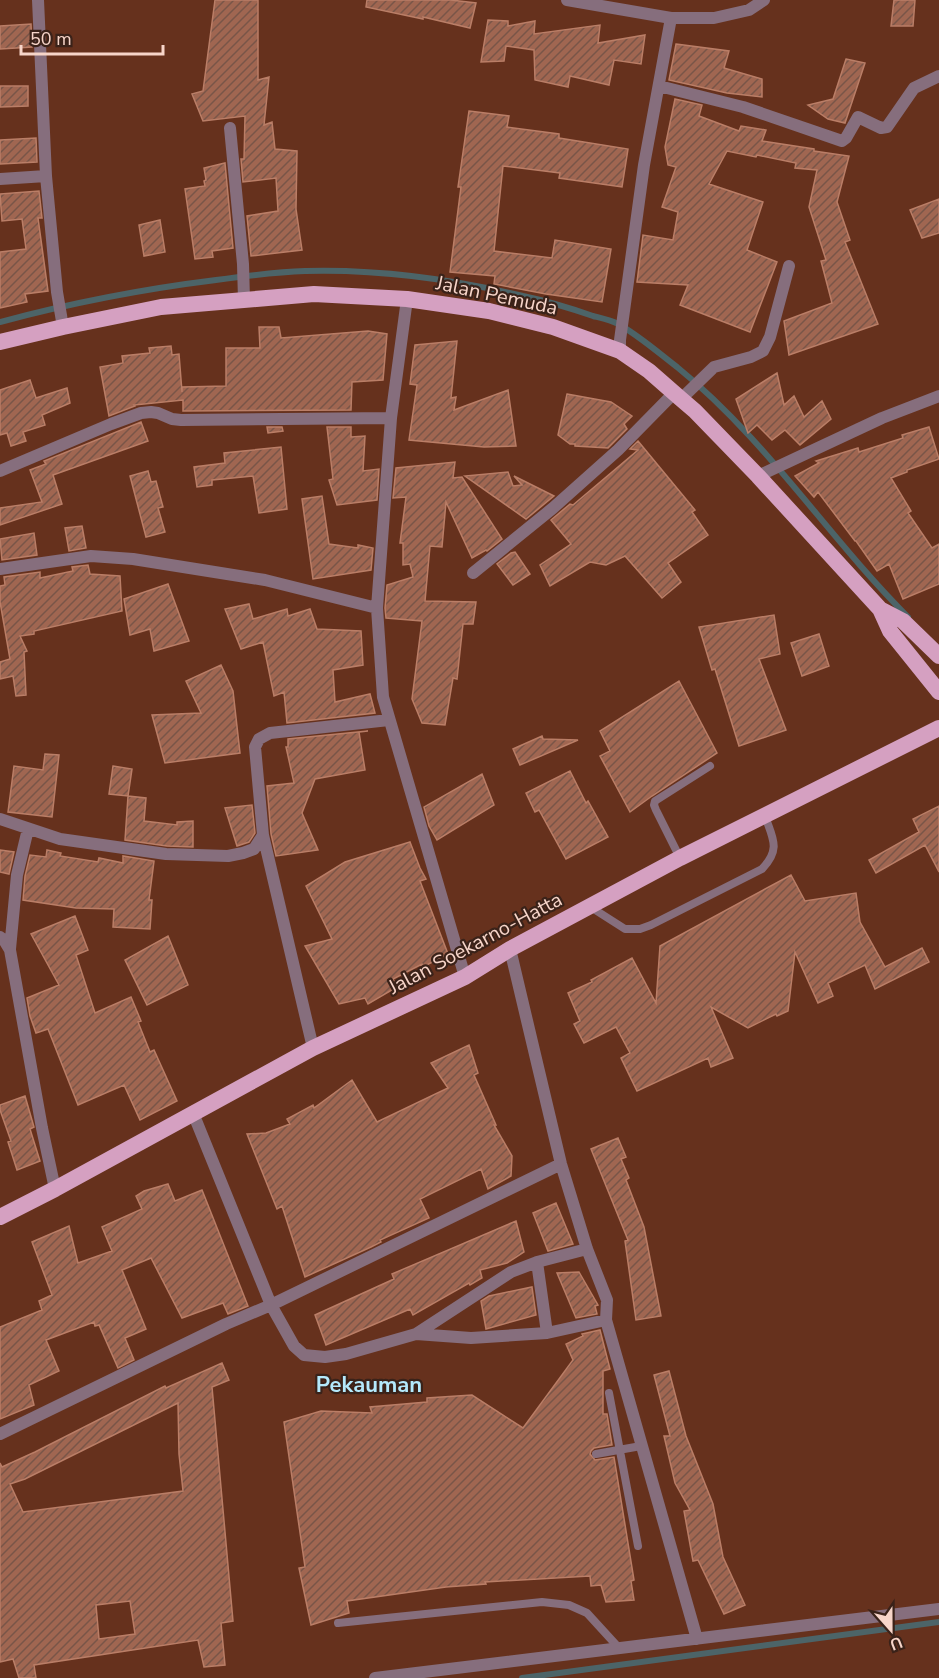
<svg xmlns="http://www.w3.org/2000/svg" width="939" height="1678" font-family="'Nunito Sans',sans-serif">
<style>
.lines{fill:none;stroke-linecap:round;stroke-linejoin:round}
.stream{stroke:#4c6468;stroke-width:6}
.building{fill:url(#building-hatch);stroke:#ba7e67;stroke-width:1.5;fill-rule:evenodd}
.service{stroke:#866e7d;stroke-width:8}
.minor{stroke:#866e7d;stroke-width:12}
.trunk{stroke:#d5a0c1;stroke-width:16}
.labels{text-anchor:middle;stroke-width:4.5;stroke-linejoin:round;paint-order:stroke}
.street-label{font-size:20px;fill:#f7d5c9;stroke:#3a2219}
.quarter-label{font-size:22px;font-weight:bold;fill:#b4e9fc;stroke:#3a2219}
</style>
<defs>
<pattern id="building-hatch" width="6" height="6" patternUnits="userSpaceOnUse" patternTransform="scale(1.5)"><rect width="6" height="6" fill="#a06651"/><path d="M-1 1l2-2M0 6l6-6M5 7l2-2" fill="none" stroke="#795548"/></pattern>
</defs>
<rect width="100%" height="100%" fill="#66311d"/>
<g class="lines">
<path class="stream" d="M0 322C71 303 143 289 216 280 245 276 275 272 305 271 378 269 452 279 523 296 547 301 570 308 593 316 601 318 611 320 618 324 637 334 660 354 677 367 767 440 827 536 908 617
M522 1678 939 1622"/>
</g>
<path class="building" d="M215 0H258V80L269 77 264 125 272 122 275 149 297 151 296 209 302 250 251 256 247 216 278 211 276 178 243 182 241 159H244L245 116 203 121 192 94 203 91Z
M367 0H451L476 3 470 28 423 17V19L366 7Z
M894 0H915L913 26H891Z
M488 20 508 21V26L535 21 534 34 600 25 598 43 645 35 641 64 614 60 609 85 570 76 568 87 535 80 534 50 506 46 504 61 481 62Z
M31 24 32 47 0 49V26Z
M676 44 729 51 724 68 762 79V97L727 93 669 80Z
M846 59 865 63 845 123 828 119 808 105 833 99Z
M0 86H28V106L0 107Z
M675 99 702 105 699 116 739 131 741 126 766 130 762 141 814 149V151L849 156 837 202 850 240 845 242 878 324 789 355 784 321 832 303 821 261 826 260 809 207 817 170 795 168 796 163 757 155 756 157 727 151 709 184 763 202 747 250 777 262 750 332 680 305 688 285 637 282 643 235 673 240 678 212 662 207 676 167 668 165 665 147Z
M469 111 509 116 507 127 559 134V138L628 149 622 187 559 178 560 173 503 166 494 251 552 258 555 240 611 249 602 302 546 294 494 284 495 276 450 272 461 187H458Z
M36 138 37 162 0 164V140Z
M225 163 233 248 212 251 213 257 195 259 185 189 205 186 204 181 206 180 204 168Z
M39 191 42 218H38L48 291 25 294 27 302 0 308V252L26 249 22 219 2 221 0 194Z
M939 199V233L922 238 910 210Z
M160 220 165 252 144 256 139 225Z
M259 327H279L281 338 368 331 387 334 383 380 352 382 351 410 183 411V400L134 405 135 406 109 416 100 367 123 363 122 356 150 353 149 348 171 346 172 355 179 354 182 392V387L226 386V348H260Z
M457 341 451 398 456 397 454 410 508 390 516 446 484 447 409 440 417 385 410 384 415 345Z
M777 373 784 405 794 396 804 417 822 401 831 419 800 445 785 430 772 440 757 425 748 433 736 399Z
M30 380 36 398 67 388 70 403 42 415 45 425 23 432 26 441 11 446 7 433 0 435V390Z
M567 394 611 402 632 416 624 424 627 429 608 448 575 446V444H570L558 435Z
M141 422 148 441 53 475 62 504 0 525V508L42 502 30 470 46 464 44 461Z
M267 427H282L283 431 268 433Z
M327 427H351V437L365 436 363 471 379 469 377 500 337 505 329 480 333 479Z
M929 427 939 459 907 470V472L891 478 911 511 908 513 932 548 939 544V584L903 599 889 564 877 571 856 541H855L818 492 814 497 795 476 819 463 816 461 858 448 859 452 903 438 902 435Z
M638 441 695 510 692 512 708 535 668 563 681 582 662 598 625 556 606 565 590 562 550 586 540 565 571 544 551 520 570 504 573 505 638 450 630 449Z
M281 447 287 509 259 513 253 476 212 480V485L197 487 194 467 225 463 224 453Z
M455 462 453 478 462 477 502 539 487 551 486 550 472 558 446 502 442 547 430 546 425 601 476 602 473 624H463L457 679 453 678 445 725 422 723 412 699 422 621 386 618 385 608 387 585 413 577 410 564 403 565V543H400L406 497 393 498 396 468Z
M148 471 151 482 156 481 163 507 158 508 165 532 146 537 130 476Z
M508 472 513 486 522 485 514 476 554 496 526 519 465 476Z
M322 496 329 544 358 548V545L373 548 371 570 313 579 302 499Z
M82 526 86 548 69 551 65 528Z
M34 533 37 555 2 560 0 539Z
M515 552 530 574 513 585 497 564 511 553Z
M88 565 90 574 120 576 122 611 34 631V634L20 636 27 651 24 652 26 695 16 696 13 676 0 679V662L10 659 0 602V586L5 585 4 577 40 572V578L73 571 72 567Z
M168 584 189 641 154 651 150 629 130 635 124 599Z
M249 604 253 619 287 609 288 616 310 609 317 629 361 631 363 665 333 670 335 702 370 694 375 713 287 723 284 692 274 696 263 642 241 649 225 609Z
M774 615 780 654 759 659 786 730 739 746 715 669 712 670 699 627Z
M819 634 829 666 802 676 791 643Z
M221 665 233 691 240 753 165 763 152 715 201 713 186 681Z
M679 681 717 753 652 796 630 812 600 756 610 751 600 731Z
M368 731 359 732 365 770 315 779 302 813 318 850 276 856 271 834 267 786 294 783 286 747H288V739Z
M542 736 543 739 578 740 520 765 513 749Z
M45 754 59 755 52 817 8 812 14 766 43 770Z
M113 766 132 769 128 796 109 794Z
M570 771 586 803 588 801 608 837 566 859 539 810 535 812 526 793Z
M482 774 494 805 437 840 429 826 424 807Z
M128 796 146 798 144 821 177 825V822L193 821V847L167 846 125 840Z
M252 805 255 833 249 842 237 846 225 808Z
M939 806V872L925 845 876 873 869 860 919 832 913 819Z
M410 842 420 868 426 879 420 881 448 954 423 967 422 964 393 979 397 987 368 1004 365 998 339 1004 305 946 332 939 306 886 345 862Z
M0 850 14 852 9 874 0 872Z
M47 850 61 853 60 856 98 862 99 858 123 863V856L154 861 149 900H152L150 929 113 927 114 909 76 908 23 900 25 876 30 855 46 857Z
M791 875 805 901 856 893 860 922 885 967 922 948 929 962 875 989 865 965 828 983 833 996 818 1003 795 952 788 1011 777 1016 776 1014 748 1028 711 1007 733 1058 711 1067 708 1058 637 1091 621 1058 630 1053 616 1027 584 1043 574 1024 580 1021 568 993 592 982 591 980 632 958 656 1003 660 946Z
M75 916 88 950 76 955 95 1013 131 997 141 1021 138 1022 150 1052 154 1050 177 1101 140 1120 124 1085 78 1105 48 1029 36 1033 30 1016 27 998 59 985 31 934Z
M168 936 188 985 147 1005 125 960Z
M469 1045 478 1073 474 1075 496 1125H494L512 1156 511 1176 488 1189 481 1169 420 1199 429 1218 380 1240 381 1242 371 1247 305 1277 282 1206 277 1209 247 1134 266 1133 290 1124 287 1119 313 1105 314 1108 352 1080 377 1122 448 1088 431 1063Z
M25 1096 34 1127 30 1129 40 1161 17 1170 8 1142 11 1141 0 1110V1105Z
M618 1138 626 1157 621 1159 629 1178 626 1180 644 1227 661 1316 636 1320 625 1241 628 1240 591 1149Z
M168 1184 175 1201 202 1190 248 1306 228 1314 223 1303 182 1318 151 1258 122 1270 146 1329 125 1338 134 1360 118 1368 99 1325 95 1326 94 1322 46 1340 59 1371 29 1385 34 1405 0 1419V1327L42 1310 39 1301 52 1295 32 1242 69 1226 78 1263 112 1251 102 1227 142 1209 136 1196 144 1191Z
M556 1203 573 1244 548 1251 533 1213Z
M516 1221 524 1252 507 1263 480 1270 482 1278 470 1285 469 1283 413 1315 410 1309 326 1345 315 1315 394 1279 392 1274Z
M579 1272 598 1305 595 1306 597 1314 576 1318 557 1273Z
M532 1287 536 1315 486 1329 481 1301 489 1296Z
M600 1330 610 1369 603 1371V1414H607L612 1445 594 1448 591 1451 590 1454 595 1460 614 1457 634 1580 631 1581 634 1600 606 1602 601 1585 591 1586 590 1576 485 1582 486 1584 446 1587 347 1601 349 1613 311 1625 299 1568 305 1567 284 1422 321 1411 372 1413 370 1407 427 1402V1398L472 1395 523 1428 573 1360 566 1344 583 1336 582 1334Z
M222 1363 229 1380 212 1387 233 1621 221 1623 225 1665 204 1667 198 1640 34 1665 36 1678H19L13 1659 0 1662V1463L2 1467 35 1452 165 1386 166 1388ZM178 1403 179 1454 183 1491 23 1512 10 1484 25 1479ZM130 1601 135 1634 99 1639 96 1605Z
M669 1371 686 1436 713 1504 723 1557 745 1605 724 1614 698 1560 693 1561 684 1511 690 1510 675 1483 664 1436H670L654 1375Z"/>
<g class="lines">
<path class="service" d="M680 858 656 810 654 805 655 801 710 766
M589 906 625 929H640L651 925 762 869C781 849 773 839 765 816
M609 1393 638 1546
M596 1454 641 1446
M338 1623 542 1602 569 1605 587 1613 619 1648"/>
<path class="minor" d="M38 0 46 176 57 292 63 327
M567 0 671 18H714L749 10 764 0
M659 86 743 107 842 141 846 138 858 117 881 128 887 127 914 88 939 76
M230 128 243 264 244 300
M0 179 46 176
M407 299 391 418 377 608 383 697 465 977
M620 351V340L644 165 671 18
M681 399 714 367 751 357 763 351 770 337 789 266
M0 471 111 424 141 413 151 412 158 413 172 419 181 420 391 418
M758 476 882 418 939 396
M0 569 91 556 133 559 265 580 377 608
M473 573 553 508 618 450 674 393
M0 819 60 839 166 854 228 856 243 853 254 849 263 835 255 747 259 739 270 733 389 720
M263 835 313 1048
M0 937 4 940 10 950 42 1128 55 1189
M10 949 17 875 28 829
M510 949 561 1164 587 1249 607 1300 606 1320 697 1639
M193 1113 271 1305 294 1346 304 1355 325 1357 346 1354 416 1334 471 1338 547 1333 606 1320
M537 1262 547 1333
M416 1334 511 1272 537 1262 587 1249
M0 1434 226 1324 271 1305 561 1164
M375 1678 939 1609"/>
<path class="trunk" d="M0 342 63 327 161 307 314 294 407 299 489 311 553 327 620 351 649 371 681 399 695 411 758 476 880 609 890 631 939 692
M880 609 903 621 939 656
M0 1217 55 1189 313 1048 465 977 510 949 680 858 939 728"/>
</g>
<g class="labels">
<g class="street-label">
<text transform="translate(497 295) rotate(12)" y="7">Jalan Pemuda</text>
<text transform="translate(475 943) rotate(-28)" y="7">Jalan Soekarno-Hatta</text>
</g>
<g class="quarter-label">
<text x="369" y="1392">Pekauman</text>
</g>
</g>
<g transform="translate(891 1630) rotate(159)" stroke="#3a2219" stroke-width="4.5" paint-order="stroke">
<path d="M0-4.5L10 22L0 15L-10 22Z" fill="#f7d5c9"/>
<text y="-9" font-size="16" font-weight="bold" text-anchor="middle" fill="#f7d5c9">U</text>
</g>
<path d="M21 45v9h142v-9" fill="none" stroke="#f7d5c9" stroke-width="3"/>
<text x="30" y="45" font-size="18" fill="#f7d5c9" stroke="#3a2219" stroke-width="4.5" paint-order="stroke">50 m</text>
</svg>
